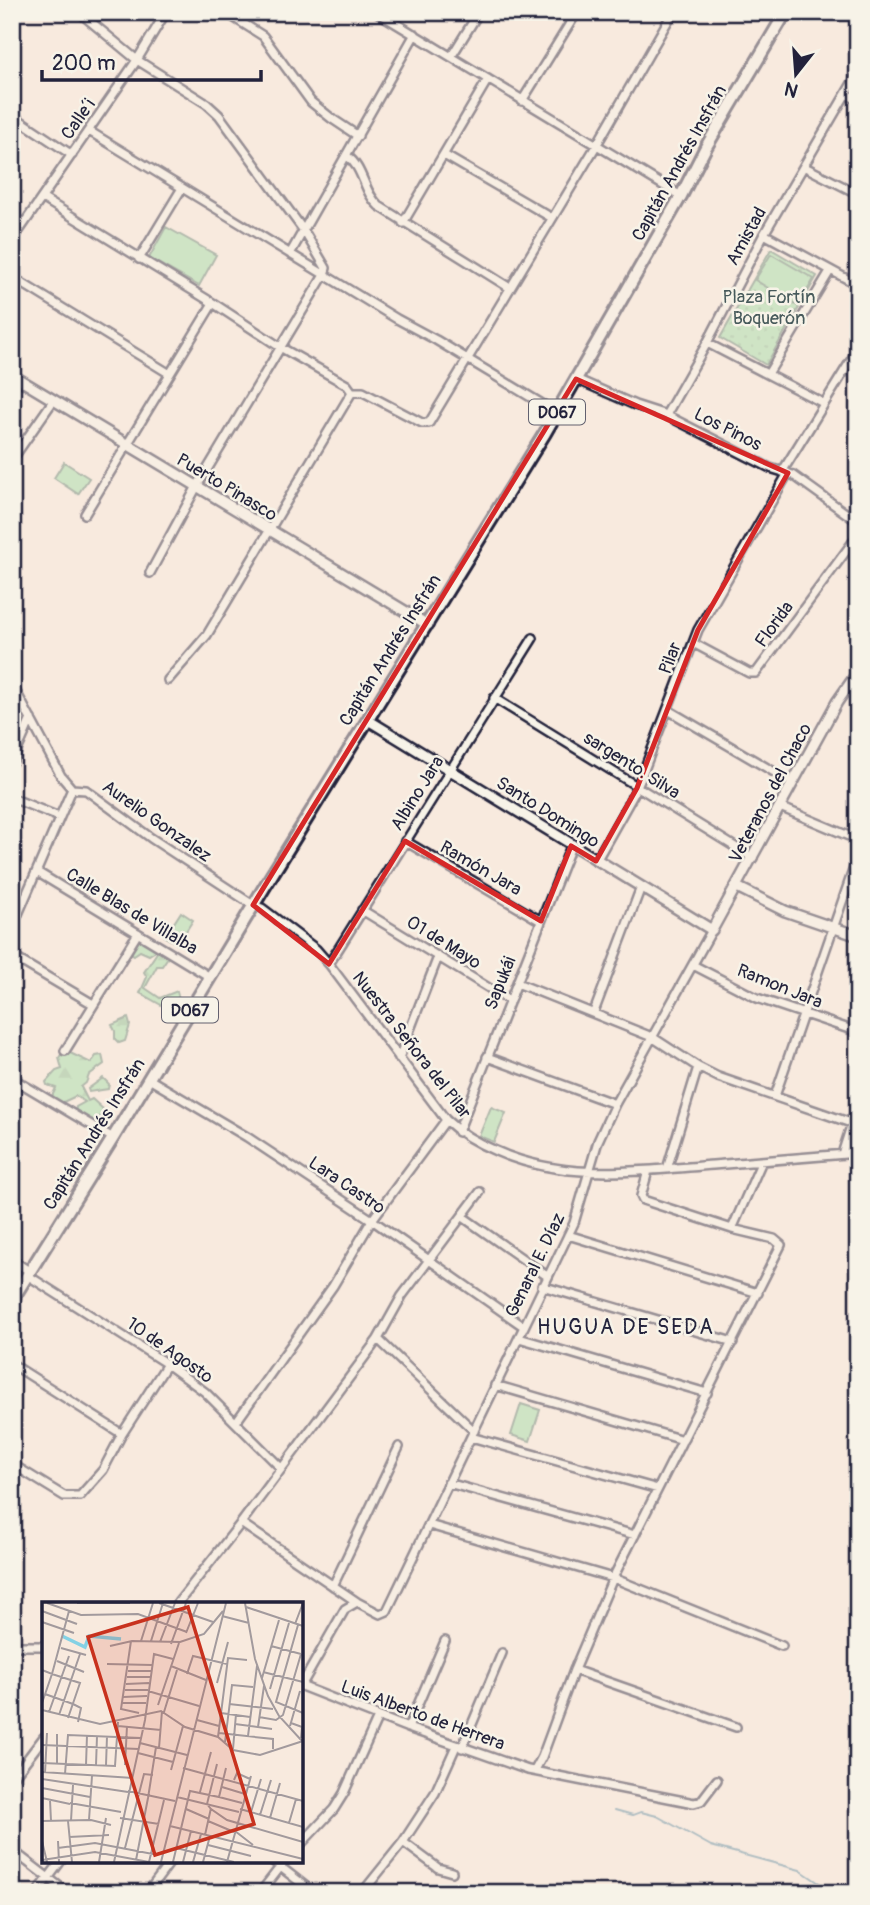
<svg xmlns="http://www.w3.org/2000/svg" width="870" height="1905" font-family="Pangolin,sans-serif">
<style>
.forest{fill:url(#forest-firs);stroke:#608071;stroke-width:2}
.park{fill:url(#park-dots);stroke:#608071;stroke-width:2}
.pitch{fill:#9edea7;stroke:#608071;stroke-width:2}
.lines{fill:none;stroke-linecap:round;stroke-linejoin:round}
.stream{stroke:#5d8ba0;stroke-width:2}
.minor-casing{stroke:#22223b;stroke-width:12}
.tertiary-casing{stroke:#22223b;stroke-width:14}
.primary-casing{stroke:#22223b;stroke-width:16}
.minor{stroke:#f7f3e8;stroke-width:7}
.tertiary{stroke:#f7f3e8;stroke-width:9}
.primary{stroke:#f7f3e8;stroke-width:10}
.marked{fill:none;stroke:#d62828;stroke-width:5;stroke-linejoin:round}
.labels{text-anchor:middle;stroke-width:5;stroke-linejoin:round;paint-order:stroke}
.shield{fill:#f7f3e8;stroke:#62616f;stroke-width:2}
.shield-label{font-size:16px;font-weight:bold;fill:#22223b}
.street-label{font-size:18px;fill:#22223b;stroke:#f7f3e8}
.park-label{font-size:18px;fill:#475a5b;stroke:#f7f3e8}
.quarter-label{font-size:21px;letter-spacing:2px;fill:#22223b;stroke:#f7f3e8}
.inset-river{fill:none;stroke:#84d1e4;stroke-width:3.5}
.inset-road{fill:none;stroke:#a29a9d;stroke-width:2}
.view{fill:#c8321e;fill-opacity:0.15;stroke:#c8321e;stroke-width:3.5}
.inset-edge{fill:none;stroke:#22223b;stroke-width:3.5}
</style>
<defs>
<pattern id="forest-firs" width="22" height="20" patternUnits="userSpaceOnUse" patternTransform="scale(1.75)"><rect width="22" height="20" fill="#9edea7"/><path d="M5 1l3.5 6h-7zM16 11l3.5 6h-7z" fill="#88be91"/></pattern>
<pattern id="park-dots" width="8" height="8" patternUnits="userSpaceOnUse" patternTransform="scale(1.75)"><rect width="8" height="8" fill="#9edea7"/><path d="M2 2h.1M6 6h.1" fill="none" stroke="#88be91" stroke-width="1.8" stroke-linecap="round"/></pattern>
</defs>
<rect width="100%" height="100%" fill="#f8eade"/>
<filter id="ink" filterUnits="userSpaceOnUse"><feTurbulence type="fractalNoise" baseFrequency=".0143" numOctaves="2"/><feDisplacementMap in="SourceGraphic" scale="14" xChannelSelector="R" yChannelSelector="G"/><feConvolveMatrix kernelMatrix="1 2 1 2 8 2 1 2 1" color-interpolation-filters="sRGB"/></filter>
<g filter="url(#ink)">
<path class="forest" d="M139 938 150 941 157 950 149 955 140 951 134 955 128 951Z
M158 951H164L168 957 162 966H157L145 988 160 998 177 991 180 1003 176 1008 170 1010 140 993 147 977 144 972Z
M128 1018 130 1025 125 1041 119 1043 115 1039V1031L112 1025Z
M68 1052 91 1063 96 1056 102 1055 104 1064 89 1075 86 1083 81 1087 88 1101 92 1099 103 1109 105 1115 96 1118 91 1125 84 1116 75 1113 76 1107 85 1102 76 1096 59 1104 51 1098 56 1088 47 1085 46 1082 56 1071 62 1069 59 1058 62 1053Z
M103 1078 109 1084 108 1089 89 1092 88 1089Z"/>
<path class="park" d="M771 249 817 276 766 365 720 338Z"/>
<path class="pitch" d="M166 227 216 255 199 286 149 258Z
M771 254 814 279 798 306 755 280Z
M64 462 89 478 78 494 54 478Z
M181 912 193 920 178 944 165 937Z
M491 1107 506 1113 494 1142 479 1136Z
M521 1404 540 1410 530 1441 511 1435Z"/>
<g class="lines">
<path class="stream" d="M615 1810 633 1815 641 1812 657 1816 711 1846 800 1870 834 1893"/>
<g class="minor-casing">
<path id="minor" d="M79 12 137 60 207 104 219 115 304 231 326 268 324 275 196 488 150 573
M225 12 263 36 311 102 331 118 358 136
M377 12 681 196
M451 57 479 12
M846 94 858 100
M522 101 577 12
M12 115 72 155
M89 131 397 319 436 340 557 413
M444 155 552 218
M347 156C364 168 363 192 379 206L510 288
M805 167 858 194
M42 198 213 303
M403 223 488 79
M764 234 858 285
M12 241 137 60 166 12
M290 254 415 34
M139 259 182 188
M12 277 170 374
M707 343 823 403
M768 374 830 271
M576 379 635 405 666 415 770 468 793 475 858 522
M666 415 707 343 764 234 858 73
M12 454H16L53 401
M782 472 858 349
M85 514 213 303 280 347 347 385 352 392H363L422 423H429L596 146 673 12
M693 643 749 673H756L858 535
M168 680 207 635 352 392
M12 684 61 776 72 789 86 790 151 838 253 905 262 908 316 949 329 964 446 1120C461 1134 477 1143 496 1151 565 1182 639 1171 713 1165 761 1161 809 1157 858 1153
M494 698 753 858
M668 710 793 783
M12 762 31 719
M12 798 59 817
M780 807 858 840
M405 841 541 921
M596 861 637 788 698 630 788 473
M37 872 210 977
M362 910 510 1001
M12 928 72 789
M12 956 93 1004
M329 964 533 638
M693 965 757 998 858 1032
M517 983 652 1037 698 1067 718 1077 851 1123
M594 1012 641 887
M65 1051 138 933
M487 1057 615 1104
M399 1058 438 957
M12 1078 113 1138
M149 1079 247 1137 372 1220 523 1326
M775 1096 858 856
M458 1132 571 846
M842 1154 858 1104
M667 1169 698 1067
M463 1217 547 1276
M732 1229 762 1161
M568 1235 758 1293
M12 1260 29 1271
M27 1275 167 1364 205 1392 280 1467
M542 1286 733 1342
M519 1338 707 1393
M378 1339 474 1431
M12 1364 122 1434
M495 1385 683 1440
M236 1422 333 1286 372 1220 446 1120
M471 1437 658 1489
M12 1464 64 1496H80L103 1470 122 1434 167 1364
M448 1483 635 1535
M241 1523 357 1602 380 1614 387 1611 574 1223 598 1141 615 1104 712 930
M429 1525 613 1578 782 1646
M333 1586 399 1447
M177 1604 241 1523 378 1339 402 1296 480 1192
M12 1646H44
M574 1670 736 1727
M301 1686 408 1728 528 1770 694 1803 701 1801 717 1780
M301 1686 345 1609 357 1602
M408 1728 445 1641
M462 1748 502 1653
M535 1770 542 1757 574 1670 613 1578 781 1245 774 1239 732 1229 643 1200 641 1196 648 1171
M12 1779 44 1737
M403 1842 438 1868 452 1872
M301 1844 334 1809 344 1793 378 1717
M12 1850 68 1893
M273 1861 314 1893
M37 1893 61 1861
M147 1893 171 1861
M260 1893 285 1861
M362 1893 403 1842 435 1793 456 1746"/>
</g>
<g class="tertiary-casing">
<path id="tertiary" d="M12 375 428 625
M368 720 712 930 837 702 858 672
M737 887 785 911 858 936"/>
</g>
<g class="primary-casing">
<path id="primary" d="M12 1300 113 1138 270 878 545 433 681 196 706 147 786 12"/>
</g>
<use href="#minor" class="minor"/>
<use href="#tertiary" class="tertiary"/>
<use href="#primary" class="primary"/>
</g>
</g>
<path d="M0 0H870V1905H0ZM576 379 788 473 698 630 637 788 596 861 571 846 541 921 405 841 329 964 253 905Z" fill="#f8eade" fill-opacity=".55" fill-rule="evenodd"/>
<path class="marked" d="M576 379 788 473 698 630 637 788 596 861 571 846 541 921 405 841 329 964 253 905Z"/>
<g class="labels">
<g class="shield">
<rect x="529" y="399.5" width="56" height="25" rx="5"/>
<rect x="162" y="997.5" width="56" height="25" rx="5"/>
</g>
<g class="shield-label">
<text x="557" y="418">D067</text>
<text x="190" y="1016">D067</text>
</g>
<g class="street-label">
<text transform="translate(78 119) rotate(-55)" y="6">Calle´i</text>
<text transform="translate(679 163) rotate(-61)" y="6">Capitán Andrés Insfrán</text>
<text transform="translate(746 236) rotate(-61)" y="6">Amistad</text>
<text transform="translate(728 429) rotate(27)" y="6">Los Pinos</text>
<text transform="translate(227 487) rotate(31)" y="6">Puerto Pinasco</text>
<text transform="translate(774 624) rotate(-54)" y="6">Florida</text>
<text transform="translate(390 650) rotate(-58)" y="6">Capitán Andrés Insfrán</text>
<text transform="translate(670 658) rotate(-69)" y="6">Pilar</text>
<text transform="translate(632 765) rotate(32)" y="6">sargento. Silva</text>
<text transform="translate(417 793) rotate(-58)" y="6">Albino Jara</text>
<text transform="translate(770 793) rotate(-62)" y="6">Veteranos del Chaco</text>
<text transform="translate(548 812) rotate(32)" y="6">Santo Domingo</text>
<text transform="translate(157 821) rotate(35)" y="6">Aurelio Gonzalez</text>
<text transform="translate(481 868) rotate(30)" y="6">Ramón Jara</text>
<text transform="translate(132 911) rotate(31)" y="6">Calle Blas de Villalba</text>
<text transform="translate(444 942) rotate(32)" y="6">01 de Mayo</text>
<text transform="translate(500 983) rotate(-68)" y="6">Sapukái</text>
<text transform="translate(780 986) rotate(22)" y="6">Ramon Jara</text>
<text transform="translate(412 1045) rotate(52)" y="6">Nuestra Señora del Pilar</text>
<text transform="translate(94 1134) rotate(-58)" y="6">Capitán Andrés Insfrán</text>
<text transform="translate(347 1185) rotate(34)" y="6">Lara Castro</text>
<text transform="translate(535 1265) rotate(-64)" y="6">Genaral E. Díaz</text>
<text transform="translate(170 1350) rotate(35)" y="6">10 de Agosto</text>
<text transform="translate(423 1715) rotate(20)" y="6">Luis Alberto de Herrera</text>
</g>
<g class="park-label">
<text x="769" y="303">Plaza Fortín<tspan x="769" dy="21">Boquerón</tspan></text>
</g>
<g class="quarter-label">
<text x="626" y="1334">HUGUA DE SEDA</text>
</g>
</g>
<g transform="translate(42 1602)">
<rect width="261" height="261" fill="#f8eade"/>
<path class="inset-river" d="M20 34 43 45 47 34 79 37"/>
<path class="inset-road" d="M5 1 39 13 96 12 145 30M35 1H88M117 1 171 20M203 1 213 57 226 94 237 114 260 139M204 5 261 24M0 9 35 22M180 14 207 21M0 20 32 31M253 22 261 1M256 23 234 100 261 111M144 31 156 1M89 39 79 107 97 111M99 39 111 1M109 39 121 1M118 40 133 1M129 42 144 1M68 44 90 39 138 40 162 32 181 9M229 44 259 52M19 46 44 53M15 59 42 70M65 62 110 63M129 64 164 78M0 68 10 72 27 9M86 69H109M221 70 261 80M145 72 151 54 185 62M85 75H108M220 76 237 18M175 81 186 40M84 82 107 81M228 87 247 21M83 88H106M106 89 157 104M3 92 31 102M81 95 105 94M0 101 10 72 38 81 26 116M80 101H104M31 102 39 106 36 120M187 102 231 107M116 103 137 41M0 108 58 122 119 109 143 125 176 135 191 148 218 153 261 139M7 110 27 54M122 110 135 68M179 111 208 115M17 113 38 52M217 115 234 118 241 113 259 52M155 118 177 124M249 121 260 125 259 136M193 122 230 127M76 124 119 128M248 124 258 89M216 125 222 84M177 131 231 137V147M206 134 215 64M176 135 186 56 205 58M183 140 190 83 211 85M98 141 145 153M0 143 97 147M117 146 120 109M191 147 194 112M96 151 131 160M0 161 73 164 76 120M15 161V132M175 162 165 202 169 207 185 218 261 240M44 163 45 133M54 163 55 134M64 163 65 134M83 163 85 124M261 164V189M141 166 261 199M129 168 141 124M0 170 91 176M3 171 5 131M23 172 26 133 99 136M0 177 86 190M192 178 195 171 208 177M180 185 203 192M0 186 48 195M86 189 133 199M158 190 169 150M135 195 197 210M177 195 200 201M0 196 28 202M106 196 114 145M8 198 9 219M28 201 79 210M144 207 167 217M198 207 261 225M209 210 219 177M218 213 229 178M78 216 117 222M228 216 238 181M47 218 50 174M0 219 49 218 69 223M26 219 30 260M29 219 31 183M166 219 192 230M247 221 254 197M128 224 261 257M193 229 211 243M163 233 169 206M27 235 67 233M0 239 5 260M16 239 17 260M166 243 209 254M16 246 53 241 116 253M83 246 102 172 111 173M134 246 192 260M0 258 53 250 107 260M94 258 106 196M57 260 64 216M72 260 103 118 112 52 131 57M107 260 122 198M119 260 184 1M131 260 148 189 177 195 184 166M141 260 149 229M151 260 159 232M161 260 168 234M185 260 209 174"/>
<path class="view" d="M146 5 212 222 113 253 46 35Z"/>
<rect width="261" height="261" class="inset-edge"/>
</g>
<rect width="870" height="1905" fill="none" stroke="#f7f3e8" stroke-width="42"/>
<rect x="21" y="21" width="828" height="1863" fill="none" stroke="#22223b" stroke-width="2.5" filter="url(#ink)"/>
<g transform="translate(796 74) rotate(197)" stroke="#f7f3e8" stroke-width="5" paint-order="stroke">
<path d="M0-5L12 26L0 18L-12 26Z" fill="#22223b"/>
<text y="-10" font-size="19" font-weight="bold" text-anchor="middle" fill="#22223b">N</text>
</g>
<path d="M42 70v10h219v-10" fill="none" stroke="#22223b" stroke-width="3.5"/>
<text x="52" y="70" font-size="21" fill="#22223b" stroke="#f7f3e8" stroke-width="5" paint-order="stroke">200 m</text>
</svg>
